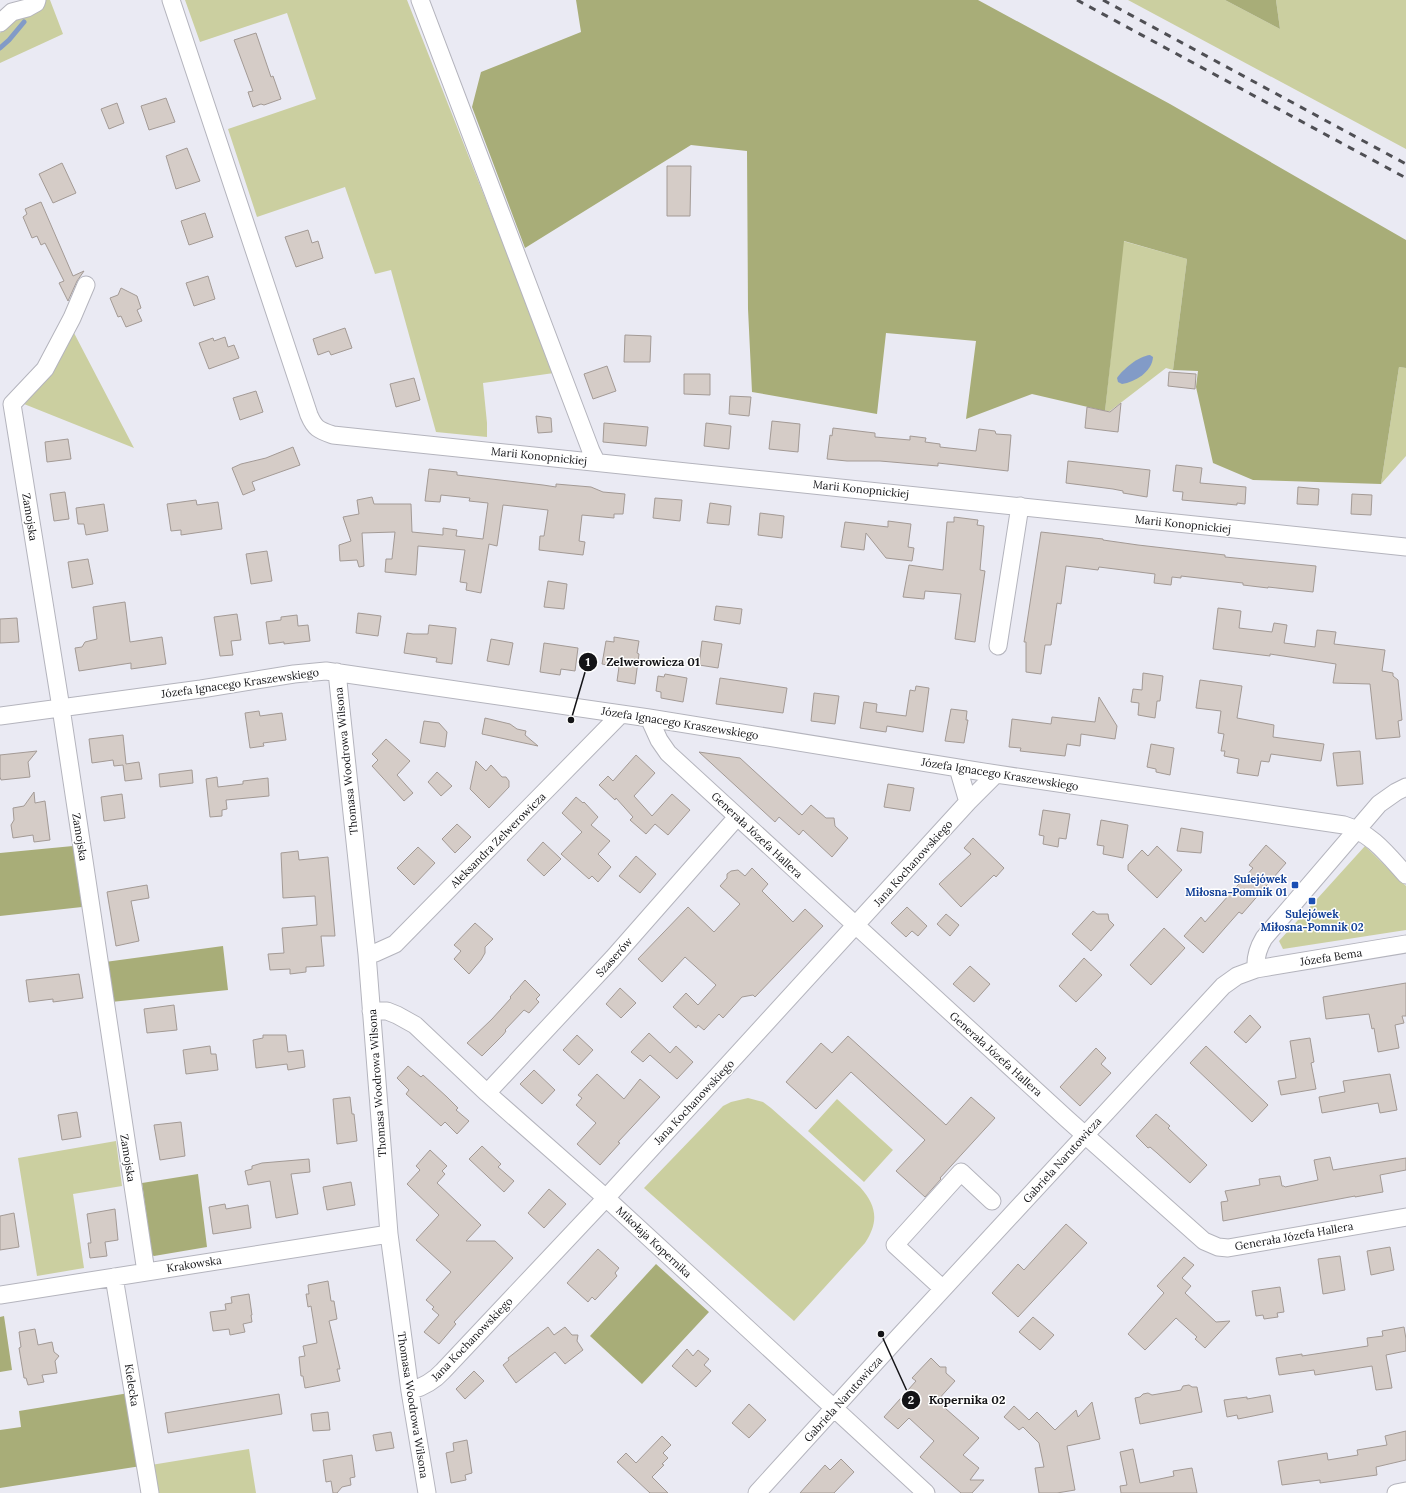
<svg xmlns="http://www.w3.org/2000/svg" width="1406" height="1493" font-family="Lora,serif">
<style>
.green{fill:#cbcfa0}
.forest{fill:#a8ad78}
.water{fill:#829bc7}
.lines{fill:none;stroke-linecap:round;stroke-linejoin:round}
.stream{stroke:#829bc7;stroke-width:5}
.building{fill:#d5ccc7;stroke:#a39a95}
.minor-casing{stroke:#b4b4bd;stroke-width:19}
.minor{stroke:#fff;stroke-width:17}
.rail{stroke:#4f4f54;stroke-width:3;stroke-dasharray:7 7;stroke-linecap:butt}
.transit-dot{fill:#1a4fb4;stroke:#fff;stroke-width:1.5}
.labels{text-anchor:middle;stroke-width:3;stroke-linejoin:round;paint-order:stroke}
.street-label{font-size:11px;fill:#141417;stroke:#fff}
.transit-label{font-size:11px;font-weight:bold;fill:#164399;stroke:#fff;text-anchor:end}
.leader{fill:none;stroke:#141417;stroke-width:1.5}
.callout-dot{fill:#141417;stroke:#fff;stroke-width:1.5}
.mark-label{font-size:12px;text-anchor:middle;font-weight:bold;fill:#fff}
.callout-label{font-size:12px;text-anchor:middle;font-weight:bold;fill:#141417;stroke:#fff;stroke-width:3;stroke-linejoin:round;paint-order:stroke}
</style>
<rect width="100%" height="100%" fill="#eaeaf3"/>
<path class="green" d="M44 0H50L63 34 0 63V33L17 16Z
M185 0H407L554 373 483 383 487 423V437L436 432 391 270 375 274 345 187 257 217 228 129 316 99 287 13 200 42Z
M1128 0H1225L1280 29 1276 0H1406V149Z
M1123 241 1187 259 1173 370 1166 368 1110 411H1105Z
M74 333 134 448 24 404Z
M1399 367 1406 368V456L1381 484Z
M1365 846 1406 886V930L1283 949 1279 941Z
M748 1098 763 1102 771 1108 860 1187C877 1206 879 1222 865 1243L794 1321 644 1188 723 1106 731 1102Z
M837 1099 893 1150 864 1182 808 1131Z
M116 1141 122 1186 73 1194 84 1268 37 1276 18 1158Z
M249 1449 256 1493H155L151 1465Z"/>
<path class="forest" d="M576 0H978L1170 104 1406 240V368L1399 367 1381 484 1253 480 1213 463 1196 387 1198 371 1173 370 1187 259 1124 241 1105 411 1032 394 966 419 976 341 886 333 877 414 752 392 748 309 747 151 691 145 525 248 472 107 481 72 581 32Z
M1225 0H1276L1280 29Z
M73 846 82 907 0 916V853Z
M223 946 228 990 111 1002 105 962Z
M198 1174 207 1247 154 1256 152 1255 142 1183Z
M656 1264 709 1312 642 1384 590 1336Z
M4 1316 12 1370 0 1372V1317Z
M129 1393 141 1466 0 1488V1430L21 1427 19 1411Z"/>
<path class="water" d="M1150 355 1153 357C1152 372 1135 382 1122 384L1118 382 1117 378C1123 369 1139 356 1150 355Z"/>
<g class="lines">
<path class="stream" d="M0 48 9 40 24 22"/>
</g>
<path class="building" d="M256 33 271 77 273 76 281 99 264 105 261 104 253 107 248 92 253 91 234 40Z
M166 98 175 122 149 130 141 106Z
M117 103 124 123 109 129 101 109Z
M187 148 200 181 176 189 166 156Z
M62 163 76 193 53 203 39 174Z
M667 166H691L690 216H667Z
M41 202 73 276 84 271 77 281 68 301 59 283 64 281 45 243 41 245 37 236 32 238 23 217 27 214 25 209Z
M205 213 213 237 189 245 181 221Z
M308 230 312 243 318 241 323 258 296 267 285 237Z
M208 276 215 299 194 306 186 283Z
M121 288 137 296 141 308 137 310 142 321 126 327 121 316 118 317 110 298 118 295Z
M345 328 352 348 331 355 329 351 318 355 313 339Z
M625 335 651 336 650 362H624Z
M225 337 228 347 234 345 239 358 209 369 199 343 213 338 214 341Z
M607 366 616 391 593 399 584 374Z
M1169 372 1196 374 1195 389 1168 386Z
M684 374H710V395L684 394Z
M414 378 420 400 396 407 390 384Z
M256 391 263 412 240 420 233 398Z
M730 396 751 397 749 416 729 414Z
M1121 403 1118 432 1085 428 1087 407 1110 412Z
M536 416 551 418 552 432 538 433Z
M772 421 800 424 798 452 769 449Z
M604 423 648 427 646 446 603 442Z
M706 423 731 426 729 449 704 446Z
M833 428 875 433V437L910 440V436L926 438 925 442 940 444V447L976 451 979 429 995 431 996 434 1011 435 1008 471 938 463V466L880 461H847L827 459 830 435 832 436Z
M68 439 71 459 47 462 45 442Z
M293 447 300 465 252 482 255 490 243 495 232 468 241 464 266 458Z
M1068 461 1150 470 1147 497 1123 493V491L1113 489 1066 483Z
M1176 465 1202 468 1200 483 1246 487 1245 504 1237 503V505L1182 500 1183 492 1173 491Z
M429 469 457 472V475L543 485 556 487V484L591 487 603 492 625 494 623 514H614V518L582 515 579 541 585 542 583 555 539 550 540 536H544L548 510 503 505 497 546 489 544 481 593 466 590 467 583 460 582 465 550 418 546 416 575 385 572 386 559H392L395 532 362 533 364 566 359 567 357 560 340 561 339 545 351 541 343 517 359 514 357 500 372 497 374 504H411L412 532 443 535V528L457 530 456 536 483 539 488 503 469 501 470 498 441 495 440 502 425 501Z
M1298 487 1319 489 1318 505 1297 504Z
M65 492 69 519 54 521 50 494Z
M1352 494 1372 495 1371 515 1351 514Z
M655 498 682 500 680 521 653 518Z
M196 500 197 505 218 502 222 529 181 535V530L171 531 167 504Z
M710 503 731 506 729 525 707 523Z
M104 504 108 531 86 535 84 524H78L76 508Z
M760 513 784 516 782 538 758 535Z
M954 517 978 520 977 525 984 526 980 570 985 571 975 642 955 639 961 594 925 591 924 599 903 597 909 565 943 570 947 522H954Z
M888 521 911 524 908 547 914 548 912 561 886 558 866 533 864 550 841 547 845 522 888 527Z
M1041 532 1103 539V540L1138 545 1225 555V557L1316 566 1313 592 1268 587V588L1243 585V583L1181 576V578L1172 577 1171 585 1154 583 1155 574 1099 567 1098 570 1066 566 1061 604 1057 603 1051 645H1045L1041 674 1026 672V642H1024Z
M267 551 272 581 251 584 246 554Z
M88 559 93 584 72 588 68 562Z
M548 581 567 584 564 609 544 607Z
M125 602 130 642 162 637 166 664 131 669V663L79 671 75 648 82 647 85 642 97 639 93 607Z
M716 606 742 609 740 624 714 620Z
M1218 608 1241 611 1239 628 1272 632 1274 623 1287 625 1284 643 1315 647 1317 630 1336 632 1334 644 1385 650 1382 671 1393 673V676L1398 680 1402 720 1398 721 1400 737 1376 739 1370 684 1333 683 1336 664 1270 654V656L1213 649Z
M358 613 381 616 378 636 356 633Z
M237 614 241 640 231 641 233 655 220 656 214 617Z
M297 615 298 626 308 625 310 641 284 644V642L269 644 266 622 281 620V617Z
M17 618 19 642 0 643V619Z
M429 625 456 628 452 664 436 662 437 658 404 653 407 633 413 634H428Z
M614 637 639 641 637 653 639 654 635 684 617 681 619 667 602 664 606 641 614 642Z
M491 639 513 643 509 665 487 661Z
M702 641 722 644 718 668 699 665Z
M544 643 578 648 575 671 561 669 560 675 540 672Z
M1143 673 1163 676 1160 701H1157L1155 718 1138 715 1139 703 1131 702 1133 689 1142 690Z
M665 674 687 678 683 702 661 698V692L656 691 658 676 664 677Z
M720 678 787 688 783 713 716 704Z
M1200 680 1242 686 1237 718 1274 725 1273 737 1324 744 1321 761 1271 754 1269 762 1261 761 1258 776 1237 773 1239 759 1224 756 1225 751H1221L1224 734 1218 733 1221 711 1196 708Z
M916 686 929 688 923 732 887 726 886 732 860 728 864 702 877 704 876 712 906 716 910 690 915 691Z
M814 693 839 696 835 724 811 721Z
M1099 697 1117 726 1115 739 1081 734 1080 746 1067 744 1065 756 1020 751 1021 748 1009 747 1012 719 1051 724 1052 717 1095 722Z
M951 709 967 711 966 720H968L964 743 945 741Z
M259 711 260 716 282 713 286 740 263 743 264 746 250 748 245 713Z
M485 718 510 724 517 729 526 731 525 735 538 746 482 734Z
M424 721 439 723 447 732 445 747 420 743Z
M123 735 126 764 139 762 142 779 125 781 123 765 114 766 113 760 92 763 89 739Z
M386 739 410 761 397 775 413 793 404 801 372 766 378 760 372 754Z
M1151 744 1174 748 1170 775 1156 772V769L1147 767Z
M37 751 28 762 30 777 1 780 0 777V755Z
M1360 751 1363 784 1337 786 1333 753Z
M699 752 740 758 802 815 811 805 826 818H834L835 826 848 838 832 857 803 830 799 835 779 817 775 822Z
M636 755 655 773 634 796 652 816 672 794 690 810 668 835 655 824 646 834 630 820 633 817 616 798 615 800 599 785 608 776 613 781Z
M476 761 486 771 491 765 502 777H506L509 781V787L489 808 470 789Z
M192 770 193 783 160 787 159 774Z
M437 772 452 786 441 796 428 782Z
M217 777 218 787 243 784V781L268 778 269 796 226 800 227 809 222 810V816L210 817 206 779Z
M888 784 914 788 910 811 884 807Z
M34 792 35 803 45 801 50 840 34 842 33 835 13 838 11 825 14 820 13 808 24 806Z
M122 794 125 818 104 821 101 797Z
M576 797 583 803 584 802 598 817 591 825 610 841 598 854 611 867 598 882 592 876 589 879 561 854 582 832 562 813Z
M1043 810 1070 814 1066 839 1059 838 1058 847 1043 844 1044 836 1039 835Z
M1101 820 1128 825 1123 858 1103 854 1104 846 1097 845Z
M457 824 471 837 455 853 442 839Z
M1181 828 1203 832 1201 853 1177 851Z
M973 838 1004 868 996 877 994 875 961 907 939 884 971 854 964 848Z
M543 842 561 859 544 876 527 860Z
M1266 845 1286 863 1242 914 1239 912 1203 953 1184 936 1201 917 1205 922 1253 868 1249 865Z
M1157 846 1182 870 1157 898 1128 870V865L1142 850 1148 856Z
M418 847 435 863 414 885 397 868Z
M298 851 299 860 328 857 335 936H321L324 966 306 967V972L290 974V969L270 970 268 954 284 953 282 928 317 925 315 896 283 898 281 853Z
M636 856 656 874 640 893 619 876Z
M752 868 768 884 762 891 793 922 805 909 823 926 755 997 753 995 742 997 723 1018 719 1014 704 1030 698 1025 696 1028 673 1007 686 993 698 1005 716 985 685 957 662 982 638 959 688 907 714 932 740 904 720 886 727 878V874L731 871 738 870 745 876Z
M147 885 149 898 131 901 139 941 116 946 107 892Z
M907 907 927 926 918 936 912 931 906 937 891 923Z
M1093 911 1097 914H1108L1109 920 1114 925 1091 951 1072 934Z
M946 914 959 925 950 936 937 924Z
M475 923 493 939 485 947V953L481 960 469 974 454 959 461 951 454 945Z
M1164 928 1185 948 1151 985 1130 965Z
M1084 958 1102 975 1076 1002 1059 986Z
M970 966 990 984 974 1002 953 984Z
M79 974 83 998 53 1002V999L29 1002 26 980Z
M525 980 540 995 536 999 539 1002 529 1013 524 1010 505 1030 506 1031 503 1035 482 1056 467 1043 492 1019 511 998 510 997Z
M1406 983V1016H1402L1404 1023 1395 1025 1399 1048 1378 1052 1374 1028 1372 1029 1369 1014 1326 1019 1323 997Z
M620 988 636 1003 621 1018 606 1004Z
M174 1005 177 1030 147 1033 144 1009Z
M1250 1015 1261 1027 1246 1043 1234 1032Z
M649 1033 670 1053 676 1046 693 1062 677 1079 650 1055 643 1062 631 1052Z
M263 1035H286L288 1052 303 1050 305 1067 288 1070 287 1064 256 1068 253 1040 263 1038Z
M577 1035 593 1050 579 1065 563 1050Z
M848 1036 946 1125 971 1097 995 1118 940 1178 941 1179 925 1197 896 1171 925 1140 851 1072 816 1109 786 1082 821 1043 832 1053Z
M1310 1038 1314 1062 1311 1063 1316 1089 1281 1095 1278 1081 1296 1078 1290 1041Z
M210 1046 211 1054H216L218 1070 186 1074 183 1050Z
M1206 1046 1268 1105 1252 1122 1190 1063Z
M1096 1048 1106 1058 1101 1064 1111 1073 1080 1106 1060 1087Z
M408 1066 421 1077 423 1075 447 1097 458 1108 456 1110 469 1121 457 1134 445 1122 441 1126 406 1094 409 1090 397 1078Z
M534 1070 555 1090 542 1104 520 1084Z
M597 1074 624 1099 640 1079 660 1097 618 1142 620 1143 600 1165 577 1144 596 1123 576 1105 582 1098 578 1095Z
M1390 1074 1397 1110 1380 1113 1378 1103 1322 1113 1319 1097 1345 1092 1343 1081Z
M350 1097 352 1114H354L357 1141 337 1144 333 1099Z
M77 1112 81 1137 62 1140 58 1115Z
M1156 1114 1170 1126 1168 1128 1207 1165 1190 1183 1157 1153 1150 1147 1148 1148 1136 1136Z
M181 1122 185 1156 160 1160 154 1125Z
M482 1146 501 1164 498 1167 514 1181 504 1192 469 1159Z
M430 1150 447 1166 442 1171 445 1174 437 1183 481 1225 466 1241H495L513 1258 454 1322 456 1324 439 1344 424 1332 439 1315 432 1309 434 1307 426 1300 451 1272 416 1240 439 1215 407 1184 420 1170 416 1166Z
M1330 1157 1333 1170 1406 1158V1170L1380 1175 1383 1192 1355 1197V1196L1223 1221 1221 1202 1228 1201 1225 1191 1260 1185 1259 1179 1280 1176 1282 1186H1284L1285 1187 1318 1180 1314 1160Z
M309 1159 310 1172 291 1174 298 1214 276 1218 270 1181 248 1185 245 1171 252 1169V1166L262 1163Z
M351 1182 355 1205 327 1210 323 1187Z
M549 1189 566 1204 544 1228 528 1213Z
M225 1204 226 1209 248 1205 251 1228 213 1234 209 1207Z
M115 1209 118 1240 105 1242 107 1256 90 1258 88 1243H91L87 1214Z
M14 1213 19 1247 0 1250V1216Z
M1066 1224 1087 1243 1018 1317 992 1293 1018 1264 1024 1270Z
M1390 1247 1394 1270 1371 1275 1367 1251Z
M598 1249 619 1268 615 1273 617 1276 595 1300 592 1297 588 1302 567 1283Z
M1340 1256 1345 1290 1323 1294 1318 1259Z
M1184 1257 1194 1265 1182 1278 1191 1286 1185 1293 1216 1322 1230 1321 1205 1348 1195 1339 1197 1337 1176 1318 1145 1350 1128 1334 1164 1293 1157 1286Z
M328 1281 331 1301H334L337 1319 329 1321 340 1369H337L340 1381 305 1388 303 1376H301L299 1357 305 1356 303 1346 317 1343 311 1306 308 1307 306 1294H309L308 1285Z
M1280 1287 1284 1312 1277 1313 1278 1317 1264 1319 1263 1315 1256 1316 1252 1291Z
M249 1294 252 1315H251L252 1322 243 1324 245 1332 230 1335 229 1329 213 1331 210 1312 226 1310 225 1304 232 1303 231 1297Z
M1033 1317 1054 1335 1040 1350 1019 1332Z
M548 1327 554 1335 565 1327 572 1335H578L577 1341 583 1350 565 1364 555 1352 516 1383 503 1365 509 1360 508 1358Z
M1404 1327 1406 1339V1351L1386 1355 1392 1388 1376 1390 1372 1366 1315 1375 1314 1370 1279 1375 1276 1358 1302 1354V1356L1368 1346 1367 1338 1383 1336 1382 1331Z
M35 1329 38 1345 52 1342 54 1352 59 1356 55 1361 57 1373 42 1375 44 1382 28 1385 26 1378H24L19 1348 21 1347 19 1332Z
M687 1349 693 1356 698 1350 709 1359 704 1365 711 1371 696 1387 672 1366Z
M931 1358 940 1367H946V1373L955 1381 937 1401 979 1438 963 1455 979 1468 970 1480H984L972 1493H961L920 1457 934 1441 909 1418 898 1429 884 1417 916 1381 912 1378Z
M474 1371 484 1381 465 1399 456 1389Z
M1189 1385 1192 1387H1197L1202 1412 1140 1424 1135 1398 1140 1397 1143 1394 1148 1393 1152 1395 1176 1391 1181 1390 1183 1386Z
M279 1394 282 1414 168 1433 165 1413Z
M1270 1395 1273 1412 1238 1419 1237 1415 1227 1417 1224 1400 1247 1397V1399Z
M1092 1402 1100 1439 1067 1446 1075 1490 1057 1493H1039L1035 1468 1044 1467 1039 1443 1023 1427 1019 1430 1004 1417 1014 1406 1029 1420 1037 1412 1055 1430 1076 1410 1078 1417Z
M749 1404 766 1420 749 1438 732 1423Z
M328 1412 330 1430 313 1431 311 1414Z
M1406 1431V1460L1376 1467 1377 1475 1320 1483V1480L1282 1485 1278 1461 1327 1453 1328 1460 1358 1455 1357 1450 1387 1445 1385 1436Z
M391 1432 394 1448 376 1451 373 1435Z
M662 1436 671 1445 663 1453 668 1458 662 1464 664 1465 652 1477 668 1493H650L617 1462 626 1453 636 1463Z
M467 1440 472 1473 465 1475 466 1480 451 1483 446 1453 454 1451 453 1443Z
M1133 1449 1140 1483 1174 1476 1173 1471 1192 1468 1197 1493H1121L1120 1486 1127 1485 1120 1452Z
M352 1455 355 1477 350 1478 351 1485 342 1487 337 1493H333L331 1481 326 1482 323 1460Z
M841 1459 854 1472 834 1493H800L825 1465 830 1470Z"/>
<g class="lines">
<g class="minor-casing">
<path id="minor" d="M171 0 309 415C315 429 319 430 333 435L1406 547
M420 0 591 451 596 461
M0 23 12 12 27 8 36 3 37 0
M12 404 61 708 146 1272
M12 404 45 369 72 318 86 285
M998 646 1020 506
M337 672 367 954 389 1234 410 1391 427 1493
M0 716 201 689 294 674 326 671 649 718 996 774 1344 825C1371 833 1387 854 1406 875
M649 718 659 740 668 753 1067 1119 1204 1241 1218 1247 1228 1248 1406 1217
M958 768 968 802
M367 954 375 953 395 944 621 714
M1256 969C1255 958 1258 948 1264 938L1379 804 1396 792 1406 787
M371 1011H387L397 1015 415 1025 487 1093 606 1198 926 1493
M487 1093 613 958 737 817
M114 1277 150 1493
M943 1289 895 1245 961 1172 992 1201
M0 1295 389 1234
M410 1391C423 1387 434 1381 443 1371L606 1198 968 802 996 774
M757 1493 893 1343 1223 986 1237 976 1256 969 1406 944
M1396 1493 1406 1491"/>
</g>
<use href="#minor" class="minor"/>
<path class="rail" d="M1077 0 1406 178
M1103 0 1406 164"/>
</g>
<g class="transit-dot">
<rect x="1291" y="881" width="8" height="8" rx="2"/>
<rect x="1308" y="897" width="8" height="8" rx="2"/>
</g>
<g class="labels">
<g class="street-label">
<text transform="translate(539 456) rotate(6)" y="4">Marii Konopnickiej</text>
<text transform="translate(861 489) rotate(6)" y="4">Marii Konopnickiej</text>
<text transform="translate(30 517) rotate(81)" y="4">Zamojska</text>
<text transform="translate(1183 524) rotate(6)" y="4">Marii Konopnickiej</text>
<text transform="translate(240 683) rotate(-8)" y="4">Józefa Ignacego Kraszewskiego</text>
<text transform="translate(680 723) rotate(9)" y="4">Józefa Ignacego Kraszewskiego</text>
<text transform="translate(346 761) rotate(-96)" y="4">Thomasa Woodrowa Wilsona</text>
<text transform="translate(1000 774) rotate(9)" y="4">Józefa Ignacego Kraszewskiego</text>
<text transform="translate(757 835) rotate(43)" y="4">Generała Józefa Hallera</text>
<text transform="translate(80 837) rotate(81)" y="4">Zamojska</text>
<text transform="translate(498 840) rotate(-45)" y="4">Aleksandra Zelwerowicza</text>
<text transform="translate(913 863) rotate(-48)" y="4">Jana Kochanowskiego</text>
<text transform="translate(614 957) rotate(-48)" y="4">Szaserów</text>
<text transform="translate(1331 957) rotate(-9)" y="4">Józefa Bema</text>
<text transform="translate(996 1054) rotate(42)" y="4">Generała Józefa Hallera</text>
<text transform="translate(377 1083) rotate(-94)" y="4">Thomasa Woodrowa Wilsona</text>
<text transform="translate(694 1102) rotate(-47)" y="4">Jana Kochanowskiego</text>
<text transform="translate(128 1158) rotate(81)" y="4">Zamojska</text>
<text transform="translate(1062 1160) rotate(-48)" y="4">Gabriela Narutowicza</text>
<text transform="translate(1294 1236) rotate(-10)" y="4">Generała Józefa Hallera</text>
<text transform="translate(654 1242) rotate(43)" y="4">Mikołaja Kopernika</text>
<text transform="translate(194 1264) rotate(-9)" y="4">Krakowska</text>
<text transform="translate(472 1339) rotate(-46)" y="4">Jana Kochanowskiego</text>
<text transform="translate(132 1385) rotate(81)" y="4">Kielecka</text>
<text transform="translate(843 1399) rotate(-48)" y="4">Gabriela Narutowicza</text>
<text transform="translate(413 1405) rotate(81)" y="4">Thomasa Woodrowa Wilsona</text>
</g>
<g class="transit-label">
<text x="1287" y="883">Sulejówek<tspan x="1287" dy="13">Miłosna-Pomnik 01</tspan></text>
<text x="1312" y="918" text-anchor="middle">Sulejówek<tspan x="1312" dy="13">Miłosna-Pomnik 02</tspan></text>
</g>
</g>
<path class="leader" d="M571 720L588 662M881 1334L911 1400"/>
<g class="callout-dot">
<circle cx="571" cy="720" r="4"/>
<circle cx="881" cy="1334" r="4"/>
<circle cx="588" cy="662" r="10"/>
<circle cx="911" cy="1400" r="10"/>
</g>
<g class="mark-label">
<text x="588" y="666">1</text>
<text x="911" y="1404">2</text>
</g>
<g class="callout-label">
<text x="653" y="666">Zelwerowicza 01</text>
<text x="967" y="1404">Kopernika 02</text>
</g>
</svg>
